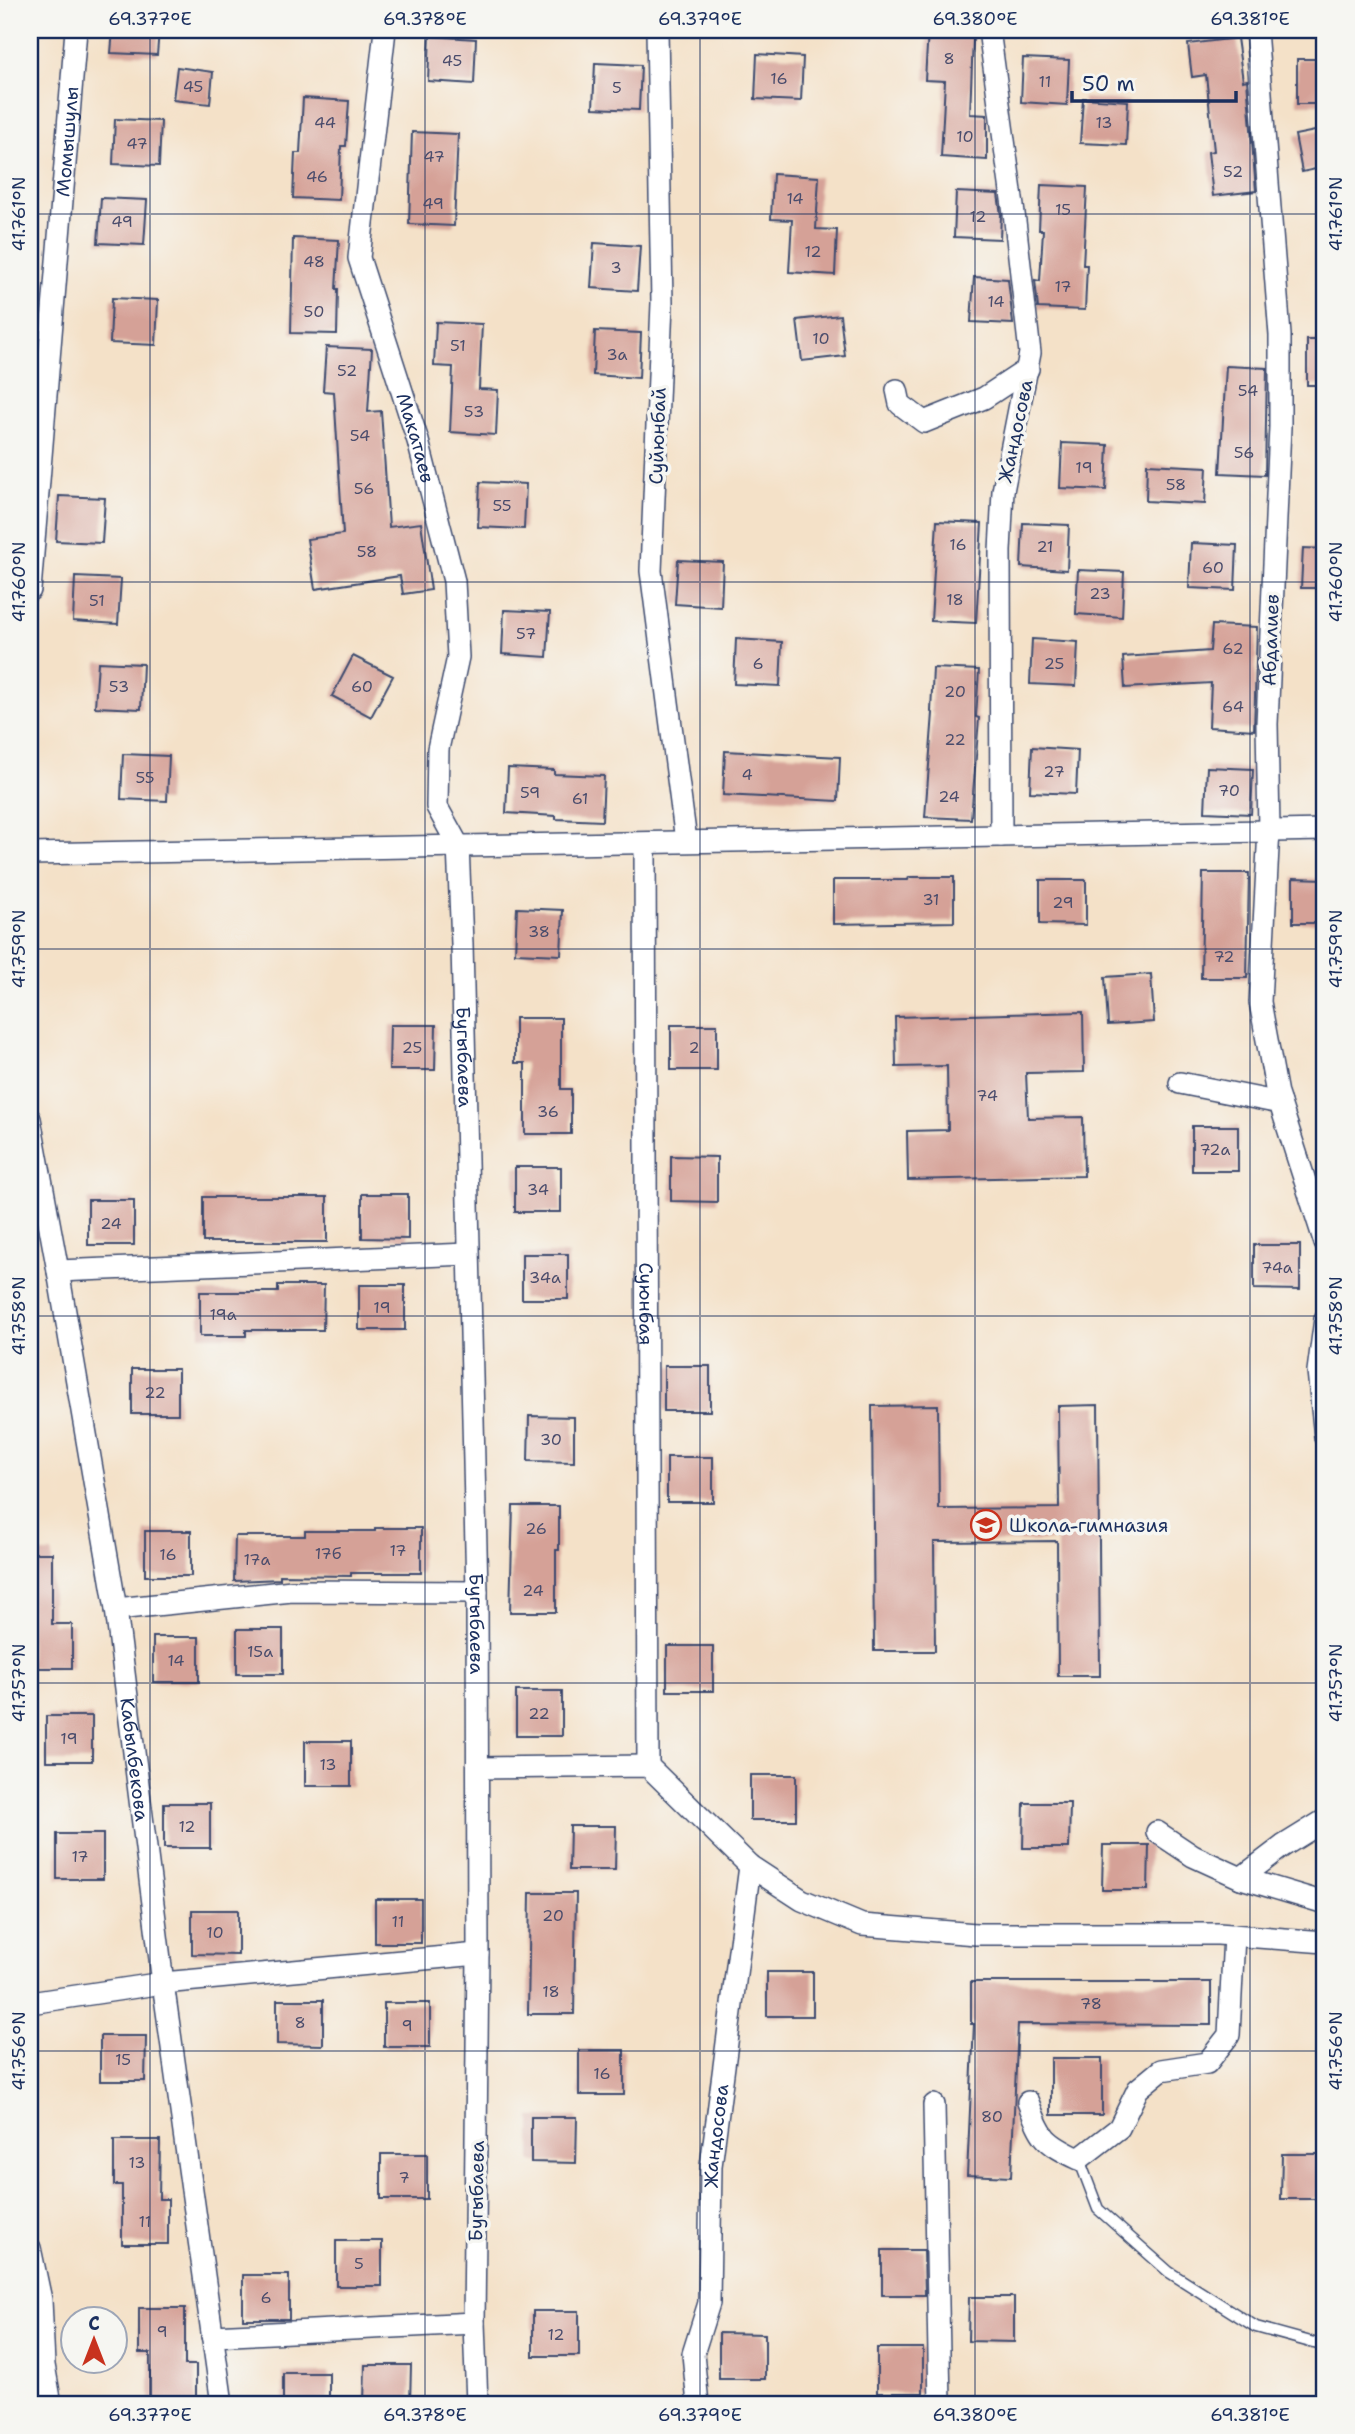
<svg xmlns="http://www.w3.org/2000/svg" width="1355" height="2434" font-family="'Shantell Sans',sans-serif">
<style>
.building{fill:#d5a197}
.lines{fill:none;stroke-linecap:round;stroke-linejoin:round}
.service-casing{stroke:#3c4a6e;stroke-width:13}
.minor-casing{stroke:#3c4a6e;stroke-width:24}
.service{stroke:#fff;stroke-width:10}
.minor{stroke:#fff;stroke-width:21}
.ticks{fill:none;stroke:#1b2f5e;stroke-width:2;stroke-opacity:0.45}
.labels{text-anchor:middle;stroke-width:7;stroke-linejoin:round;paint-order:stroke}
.number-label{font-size:16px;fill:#4a4c6c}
.street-label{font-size:19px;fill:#1b2f5e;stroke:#f6f6f2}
.poi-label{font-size:19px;fill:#1b2f5e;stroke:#f6f6f2;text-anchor:start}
.neatline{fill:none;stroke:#1b2f5e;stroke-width:2.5}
.ticks-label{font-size:18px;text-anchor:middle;fill:#1b2f5e}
</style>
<rect width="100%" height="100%" fill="#f6f6f2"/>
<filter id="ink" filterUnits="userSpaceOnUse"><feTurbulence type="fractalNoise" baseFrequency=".0143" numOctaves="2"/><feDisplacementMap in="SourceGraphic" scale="14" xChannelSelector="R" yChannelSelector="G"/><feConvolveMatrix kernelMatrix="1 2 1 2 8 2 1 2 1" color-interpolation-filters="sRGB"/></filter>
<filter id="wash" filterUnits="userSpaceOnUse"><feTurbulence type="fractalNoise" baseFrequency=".00686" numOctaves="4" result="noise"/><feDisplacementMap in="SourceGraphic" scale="28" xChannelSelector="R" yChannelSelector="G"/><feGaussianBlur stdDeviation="1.57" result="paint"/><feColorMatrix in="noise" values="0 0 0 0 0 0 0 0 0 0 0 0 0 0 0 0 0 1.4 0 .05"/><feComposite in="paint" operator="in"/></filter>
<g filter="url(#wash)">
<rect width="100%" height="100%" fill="#f4e1c8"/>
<g id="blocks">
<path class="building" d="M113 30H159L157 55 111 53Z
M928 30H969V37H973L970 114 987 115V160L941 157 945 81 925 80Z
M430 36 476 39 474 84 428 81Z
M1237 38 1243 81 1247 80 1256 191 1213 196 1208 152 1214 151 1206 75 1192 77 1188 44Z
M757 54 803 57 801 101 755 99Z
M1023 58 1069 60 1067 105 1021 102Z
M1297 59H1325V104H1297Z
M595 63 641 65 639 110 593 108Z
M177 67 213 72 210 104 173 100Z
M303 98 349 101 346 146H341L339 200 293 198 295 153H300Z
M1083 98 1128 101 1126 145 1080 143Z
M115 119 161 121 159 166 113 164Z
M1325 129V167L1302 172 1295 135Z
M412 132 458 134 454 226 409 224Z
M773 174 819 177 816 229 837 230 835 275 789 272 792 220 771 219Z
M1041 185 1087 187 1083 265H1087L1085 310 1038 308 1035 280 1040 281 1043 230H1039Z
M956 192 998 194 1001 215 1000 239 954 237Z
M101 198 147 200 144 245 98 243Z
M293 238 339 240 336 289H338L337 334 291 333Z
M594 243 640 246 637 291 591 288Z
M974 277 1008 279 1013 324 971 322Z
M112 298 158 300 156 345 110 343Z
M840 315 845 356 802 361 797 320Z
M436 322 482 324 479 389 498 390 496 435 450 432 453 367 434 366Z
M595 331 641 333 639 378 593 375Z
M1307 340H1325V385H1307Z
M326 347 372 349 368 412 381 411 389 527 421 523 431 590 403 594 400 576 315 589 307 539 343 534 334 392 323 391Z
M1226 366 1267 368 1265 475 1220 473Z
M1062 443 1108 445 1106 490 1060 488Z
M1147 464 1207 467 1205 504 1146 501Z
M480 482 526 484 524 529 478 527Z
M59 496 105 498 102 543 56 541Z
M937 521 982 523 976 623 931 621Z
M1023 523 1069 525 1067 570 1021 567Z
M1191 543 1237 545 1235 590 1189 588Z
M1303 548 1325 549V588H1301Z
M678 560 723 562 721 607 675 604Z
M1078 570 1124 572 1122 617 1076 614Z
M75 577 121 579 118 624 73 621Z
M504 610 550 612 547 657 502 654Z
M1212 625 1257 627 1254 730 1209 727 1211 683 1125 688 1123 657 1210 651Z
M736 639 782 642 780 686 734 684Z
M1032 639 1078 642 1076 686 1030 684Z
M353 656 393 676 371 717 332 696Z
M98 662 143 664 141 709 95 707Z
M933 668 979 670 976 717 979 718 971 819 925 817 933 713 931 712Z
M1032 747 1078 750 1076 794 1030 792Z
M725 751 840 757 838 801 723 795Z
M123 754 169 756 167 801 121 799Z
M1207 767 1253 769 1251 814 1205 812Z
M508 768 554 770V774L604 776 602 821 556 819V816L506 813Z
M1203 873H1249L1247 978H1201Z
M909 877H954V922L833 924V880H908Z
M1293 878 1325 879V923H1293Z
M1040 880H1086V925L1040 924Z
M517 908 563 910 561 955 515 953Z
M1151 974 1154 1022 1108 1025 1105 977Z
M1083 1012 1084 1072 1026 1073 1028 1118 1083 1117 1084 1176 908 1180 907 1131 948 1130 947 1066 896 1067 895 1017Z
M515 1018H561V1089H571V1134H525V1063H515Z
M390 1025H436L435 1070H389Z
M671 1025H717V1070H671Z
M1192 1126H1238V1171H1192Z
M671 1156 717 1157V1202L671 1201Z
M515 1167H561V1212H515Z
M362 1194H408V1239L362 1238Z
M203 1197H327V1242H203Z
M88 1200H134V1245H88Z
M1254 1245H1300V1290L1254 1289Z
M522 1254H568V1299H522Z
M278 1285H324L323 1330H246V1336H200V1292H278Z
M359 1285H405V1330H359Z
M664 1366H710V1411H664Z
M132 1369H178V1414H132Z
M938 1405 939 1509 1059 1508 1058 1406 1098 1405 1100 1676H1058L1057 1541 934 1542 935 1651H874L872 1406Z
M529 1416 574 1417V1462L528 1461Z
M667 1457H713V1502H667Z
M513 1506H559V1550H556V1612H510Z
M375 1528H421V1573H351V1576L280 1575V1579L234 1581 235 1536H305V1531H375Z
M145 1531H191V1576H145Z
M30 1553H52V1624H72V1668H30Z
M237 1629H283V1674H237Z
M153 1637H199V1682H153Z
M667 1646H713V1691H667Z
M516 1691H562V1736H516Z
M46 1716H92V1761H46Z
M305 1741H351V1786H305Z
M750 1775H796V1820H750Z
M164 1803H210V1848H164Z
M1024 1803H1070L1069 1848H1023Z
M570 1826H616L615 1870H569Z
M57 1834H103V1879H57Z
M1103 1845H1149L1148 1890H1102Z
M530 1893H576L574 2014H528Z
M375 1899H421V1943H375Z
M192 1910H238V1955L192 1954Z
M767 1972H813V2016H767Z
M971 1982H1211V2025L1018 2024 1011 2177 967 2175 974 2024H971Z
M277 2000H323V2045L277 2044Z
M384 2003H430V2047H384Z
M100 2036H146L145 2081H100Z
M579 2050H624V2095H579Z
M1051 2058H1102V2115H1051Z
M531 2117H577L576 2163 531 2162Z
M114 2140H160L159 2199H168V2244H122V2185H114Z
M381 2154H427V2199H381Z
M1282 2154H1325V2199H1281Z
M336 2241H382V2286H336Z
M882 2250H924L925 2295H882Z
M243 2275H289V2319H243Z
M969 2297H1014V2342L968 2341Z
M139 2308H185V2365H196V2404H150V2353H139Z
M533 2311H579V2356H533Z
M719 2333 765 2334V2379H719Z
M877 2348H923V2393H877Z
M365 2365H411L410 2404H364Z
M283 2373H329V2404H283Z"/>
</g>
</g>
<g filter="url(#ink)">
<use href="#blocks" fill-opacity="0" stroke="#3c4a6e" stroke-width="2"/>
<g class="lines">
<g class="service-casing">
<path id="service" d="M1079 2159 1098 2209 1169 2272 1256 2327 1325 2346"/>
</g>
<g class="minor-casing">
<g id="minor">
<path id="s1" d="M385 30 359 258 418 441 454 581 458 657 438 749 437 807 458 845 462 944 477 1592 478 1954 474 2323 477 2404"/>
<path d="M657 30 662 303 651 571 686 841"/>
<path d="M989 30 1015 221 1030 353 1003 491 1000 551 1001 836"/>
<path d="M1256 30 1280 335V427L1267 724 1269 829 1260 1002 1277 1094 1325 1243"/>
<path d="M897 390 900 404 924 422 984 398 1028 369"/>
<path id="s2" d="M30 590 76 30"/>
<path id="s3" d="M645 844 648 1766"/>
<path d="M30 854 1325 830"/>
<path d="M1180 1083 1280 1103"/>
<path id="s4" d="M30 1119 58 1271 116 1609 163 1983 222 2404"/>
<path d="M58 1271 468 1254"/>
<path d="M1325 1319 1318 1371 1325 1437"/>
<path d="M116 1609 292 1591 477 1592"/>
<path d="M478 1768 648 1766 750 1866 802 1900 862 1925 976 1934H1218L1325 1942"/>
<path d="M1157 1832 1193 1856 1241 1878 1283 1846 1325 1820"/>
<path d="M1241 1878 1325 1903"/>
<path d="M30 2003 163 1983 478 1954"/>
<path d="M1028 2102C1042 2138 1043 2142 1079 2159L1119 2128 1138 2089 1161 2070 1207 2063 1229 2035 1234 1935"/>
<path d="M934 2105 940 2404"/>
<path d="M30 2248 41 2300 44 2365 51 2404"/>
<path d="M212 2336 474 2323"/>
<path id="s5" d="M698 2404 693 2354 709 2303 711 2166 750 1866"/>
</g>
</g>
<use href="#service" class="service"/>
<use href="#minor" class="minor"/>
</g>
</g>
<path class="ticks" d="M150 30V2404M425 30V2404M700 30V2404M975 30V2404M1250 30V2404M30 214H1325M30 582H1325M30 949H1325M30 1316H1325M30 1683H1325M30 2051H1325"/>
<defs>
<g id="school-ring" transform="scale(1.575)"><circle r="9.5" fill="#f6f6f2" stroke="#c8321e" stroke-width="1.5"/><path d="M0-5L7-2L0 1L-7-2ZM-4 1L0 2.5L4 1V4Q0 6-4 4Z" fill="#c8321e"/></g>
</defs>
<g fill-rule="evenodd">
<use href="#school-ring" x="986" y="1525"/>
</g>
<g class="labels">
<g class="number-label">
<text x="949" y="64">8</text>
<text x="452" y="66">45</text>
<text x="779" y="84">16</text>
<text x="1045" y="87">11</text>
<text x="193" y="92">45</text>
<text x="617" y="93">5</text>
<text x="325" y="128">44</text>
<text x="1104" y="128">13</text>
<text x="965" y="142">10</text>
<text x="137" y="149">47</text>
<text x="434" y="162">47</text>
<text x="1233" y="177">52</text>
<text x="317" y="182">46</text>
<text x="795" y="204">14</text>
<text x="433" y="209">49</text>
<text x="1063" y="215">15</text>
<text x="978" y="222">12</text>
<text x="122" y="227">49</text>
<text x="813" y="257">12</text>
<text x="314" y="267">48</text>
<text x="616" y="273">3</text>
<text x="1063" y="292">17</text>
<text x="996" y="307">14</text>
<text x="314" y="317">50</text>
<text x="821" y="344">10</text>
<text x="458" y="351">51</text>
<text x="617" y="360">3а</text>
<text x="347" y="376">52</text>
<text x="1248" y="396">54</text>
<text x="474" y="417">53</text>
<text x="360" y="441">54</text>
<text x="1244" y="458">56</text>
<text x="1084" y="473">19</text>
<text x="1176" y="490">58</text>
<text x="364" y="494">56</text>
<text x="502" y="511">55</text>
<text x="958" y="550">16</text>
<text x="1045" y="552">21</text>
<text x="367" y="557">58</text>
<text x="1213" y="573">60</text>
<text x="1100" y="599">23</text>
<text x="955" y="605">18</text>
<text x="97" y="606">51</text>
<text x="526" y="639">57</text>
<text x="1233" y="654">62</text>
<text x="758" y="669">6</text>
<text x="1054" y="669">25</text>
<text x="119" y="692">53</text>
<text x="362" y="692">60</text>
<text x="955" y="697">20</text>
<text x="1233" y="712">64</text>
<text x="955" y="745">22</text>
<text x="1054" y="777">27</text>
<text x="747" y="780">4</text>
<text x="145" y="783">55</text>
<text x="1229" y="796">70</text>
<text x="530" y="798">59</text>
<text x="949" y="802">24</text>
<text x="580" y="804">61</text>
<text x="931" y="905">31</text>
<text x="1063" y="908">29</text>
<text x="539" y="937">38</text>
<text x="1224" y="962">72</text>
<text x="412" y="1053">25</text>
<text x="694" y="1053">2</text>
<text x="987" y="1101">74</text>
<text x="548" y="1117">36</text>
<text x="1215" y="1155">72а</text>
<text x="538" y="1195">34</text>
<text x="111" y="1229">24</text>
<text x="1277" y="1273">74а</text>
<text x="545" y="1283">34а</text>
<text x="382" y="1313">19</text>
<text x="223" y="1320">19а</text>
<text x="155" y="1398">22</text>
<text x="551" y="1445">30</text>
<text x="536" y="1534">26</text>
<text x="398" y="1556">17</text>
<text x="328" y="1559">17б</text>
<text x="168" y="1560">16</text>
<text x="257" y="1565">17а</text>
<text x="533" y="1596">24</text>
<text x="260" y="1657">15а</text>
<text x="176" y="1666">14</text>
<text x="539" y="1719">22</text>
<text x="69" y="1744">19</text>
<text x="328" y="1770">13</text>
<text x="187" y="1832">12</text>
<text x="80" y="1862">17</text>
<text x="553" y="1921">20</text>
<text x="398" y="1927">11</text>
<text x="215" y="1938">10</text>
<text x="551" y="1997">18</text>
<text x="1091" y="2009">78</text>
<text x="300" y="2028">8</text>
<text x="407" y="2031">9</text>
<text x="123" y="2065">15</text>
<text x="602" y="2079">16</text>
<text x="992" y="2122">80</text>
<text x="137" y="2168">13</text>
<text x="404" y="2183">7</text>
<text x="145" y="2227">11</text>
<text x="359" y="2269">5</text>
<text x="266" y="2303">6</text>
<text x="162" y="2337">9</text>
<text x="556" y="2340">12</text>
</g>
<g class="street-label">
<text dy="7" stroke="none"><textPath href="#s2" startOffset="450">Момышулы</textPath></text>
<text transform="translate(1015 431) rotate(-78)" y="7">Жандосова</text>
<text transform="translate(657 436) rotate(-88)" y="7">Суйюнбай</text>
<text dy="7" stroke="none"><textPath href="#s1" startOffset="418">Макатаев</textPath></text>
<text transform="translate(1270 640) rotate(-88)" y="7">Абдалиев</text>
<text dy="7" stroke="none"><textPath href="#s1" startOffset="1050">Бугыбаева</textPath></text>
<text dy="7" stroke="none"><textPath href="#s3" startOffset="460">Суюнбая</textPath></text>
<text dy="7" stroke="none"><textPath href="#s1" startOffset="1617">Бугыбаева</textPath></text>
<text dy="7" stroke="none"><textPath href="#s4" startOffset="649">Кабылбекова</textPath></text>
<text dy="7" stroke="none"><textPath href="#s5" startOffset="271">Жандосова</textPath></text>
<text transform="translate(476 2191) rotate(-89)" y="7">Бугыбаева</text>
</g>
<g class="poi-label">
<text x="1009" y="1532">Школа-гимназия</text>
</g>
</g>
<rect width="1355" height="2434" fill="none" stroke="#f6f6f2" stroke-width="77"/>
<g transform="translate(94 2340)"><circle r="33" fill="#f6f6f2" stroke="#9ea6b7" stroke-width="2"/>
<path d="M0-5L12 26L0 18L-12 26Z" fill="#c8321e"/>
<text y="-10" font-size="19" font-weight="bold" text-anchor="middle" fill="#1b2f5e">С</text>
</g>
<path d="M1072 91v10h164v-10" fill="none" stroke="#1b2f5e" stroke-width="3.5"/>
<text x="1082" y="91" font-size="21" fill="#1b2f5e" stroke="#f6f6f2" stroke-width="5" paint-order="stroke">50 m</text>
<rect x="38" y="38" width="1278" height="2358" class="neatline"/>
<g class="ticks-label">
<text x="150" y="25">69.377°E</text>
<text x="425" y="25">69.378°E</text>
<text x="700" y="25">69.379°E</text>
<text x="975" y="25">69.380°E</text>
<text x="1250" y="25">69.381°E</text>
<text transform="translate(19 214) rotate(-90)" y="6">41.761°N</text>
<text transform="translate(1336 214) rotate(-90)" y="6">41.761°N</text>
<text transform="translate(19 582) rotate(-90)" y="6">41.760°N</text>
<text transform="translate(1336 582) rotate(-90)" y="6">41.760°N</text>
<text transform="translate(19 949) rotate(-90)" y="6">41.759°N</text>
<text transform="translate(1336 949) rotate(-90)" y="6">41.759°N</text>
<text transform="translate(19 1316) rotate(-90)" y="6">41.758°N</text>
<text transform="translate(1336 1316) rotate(-90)" y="6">41.758°N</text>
<text transform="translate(19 1683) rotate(-90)" y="6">41.757°N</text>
<text transform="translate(1336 1683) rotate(-90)" y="6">41.757°N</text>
<text transform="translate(19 2051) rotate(-90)" y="6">41.756°N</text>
<text transform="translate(1336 2051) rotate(-90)" y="6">41.756°N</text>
<text x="150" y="2421">69.377°E</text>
<text x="425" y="2421">69.378°E</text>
<text x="700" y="2421">69.379°E</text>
<text x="975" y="2421">69.380°E</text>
<text x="1250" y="2421">69.381°E</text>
</g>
</svg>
